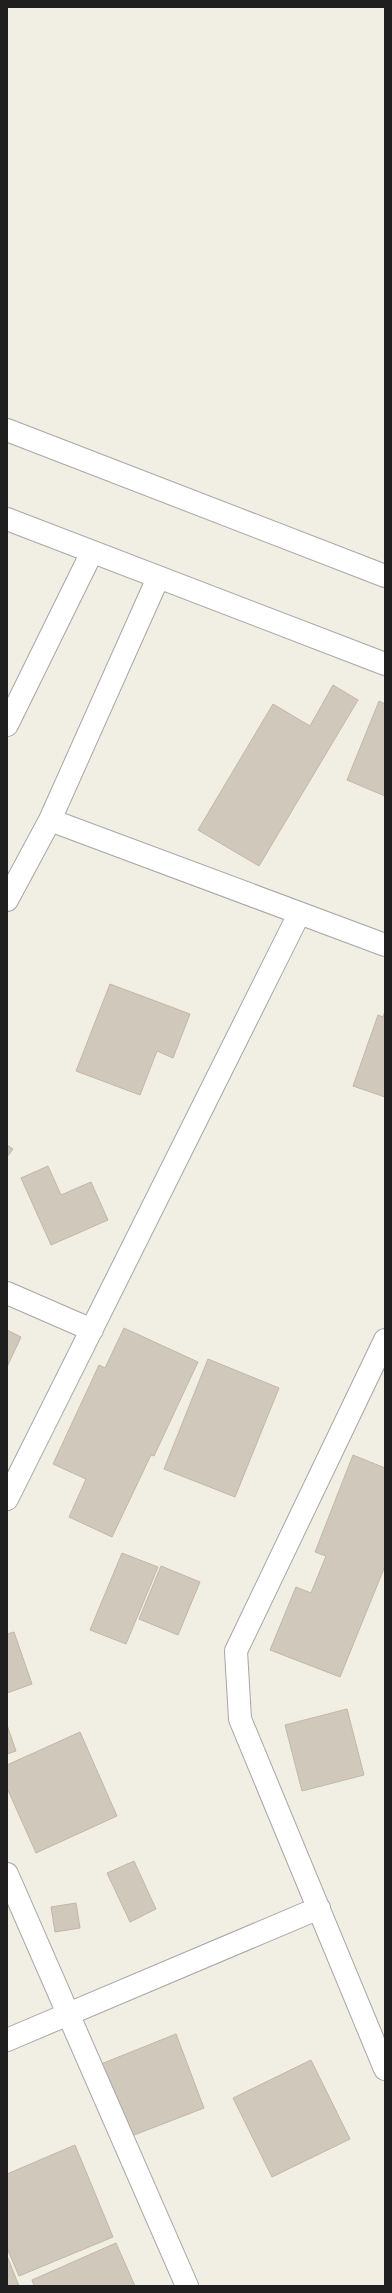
<svg xmlns="http://www.w3.org/2000/svg" width="392" height="2293" font-family="'Titillium Web',sans-serif">
<style>
.building{fill:#d1c8bc;stroke:#c4b6a4}
.lines{fill:none;stroke-linecap:round;stroke-linejoin:round}
.minor-casing{stroke:#a6a6a6;stroke-width:24}
.minor{stroke:#fff;stroke-width:22}
</style>
<rect width="100%" height="100%" fill="#f1eee4"/>
<path class="building" d="M333 685 358 700 259 866 198 830 273 704 310 726Z
M379 701 385 704V796L347 780Z
M110 984 190 1014 173 1058 157 1051 140 1095 76 1071Z
M385 1011V1097L353 1086 378 1015 383 1017Z
M7 1145 13 1149 7 1157Z
M48 1166 61 1195 91 1182 108 1220 51 1245 21 1178Z
M124 1328 198 1362 154 1456 151 1455 112 1537 69 1517 86 1479 53 1464 99 1365 105 1368Z
M7 1330 21 1337 7 1367Z
M208 1359 279 1388 235 1497 164 1469Z
M353 1455 385 1468V1566L340 1677 270 1650 296 1587 311 1593 326 1556 315 1552Z
M122 1553 158 1567 126 1644 90 1630Z
M161 1566 200 1582 178 1635 139 1619Z
M14 1632 32 1684 7 1693V1634Z
M347 1709 364 1775 302 1791 285 1725Z
M7 1725 16 1751 7 1754Z
M80 1732 117 1816 36 1853 7 1788V1765Z
M134 1861 156 1909 130 1922 107 1873Z
M76 1903 80 1928 55 1932 51 1907Z
M176 2034 204 2108 129 2137 101 2064Z
M311 2060 350 2139 272 2177 233 2098Z
M75 2145 113 2237 19 2276 7 2248V2174Z
M116 2243 135 2286H34L32 2280Z
M7 2256 19 2286H7Z"/>
<g class="lines">
<g class="minor-casing">
<path id="minor" d="M7 430 385 576
M7 519 385 664
M7 725 92 552
M50 820 385 945
M7 900 50 820 158 578
M7 1293 92 1330
M385 1340 236 1651 240 1719 385 2069
M7 1499 299 914
M7 1874 187 2286
M7 2040 319 1908"/>
</g>
<use href="#minor" class="minor"/>
</g>
<rect width="392" height="2293" fill="none" stroke="#1f1f1f" stroke-width="16"/>
</svg>
